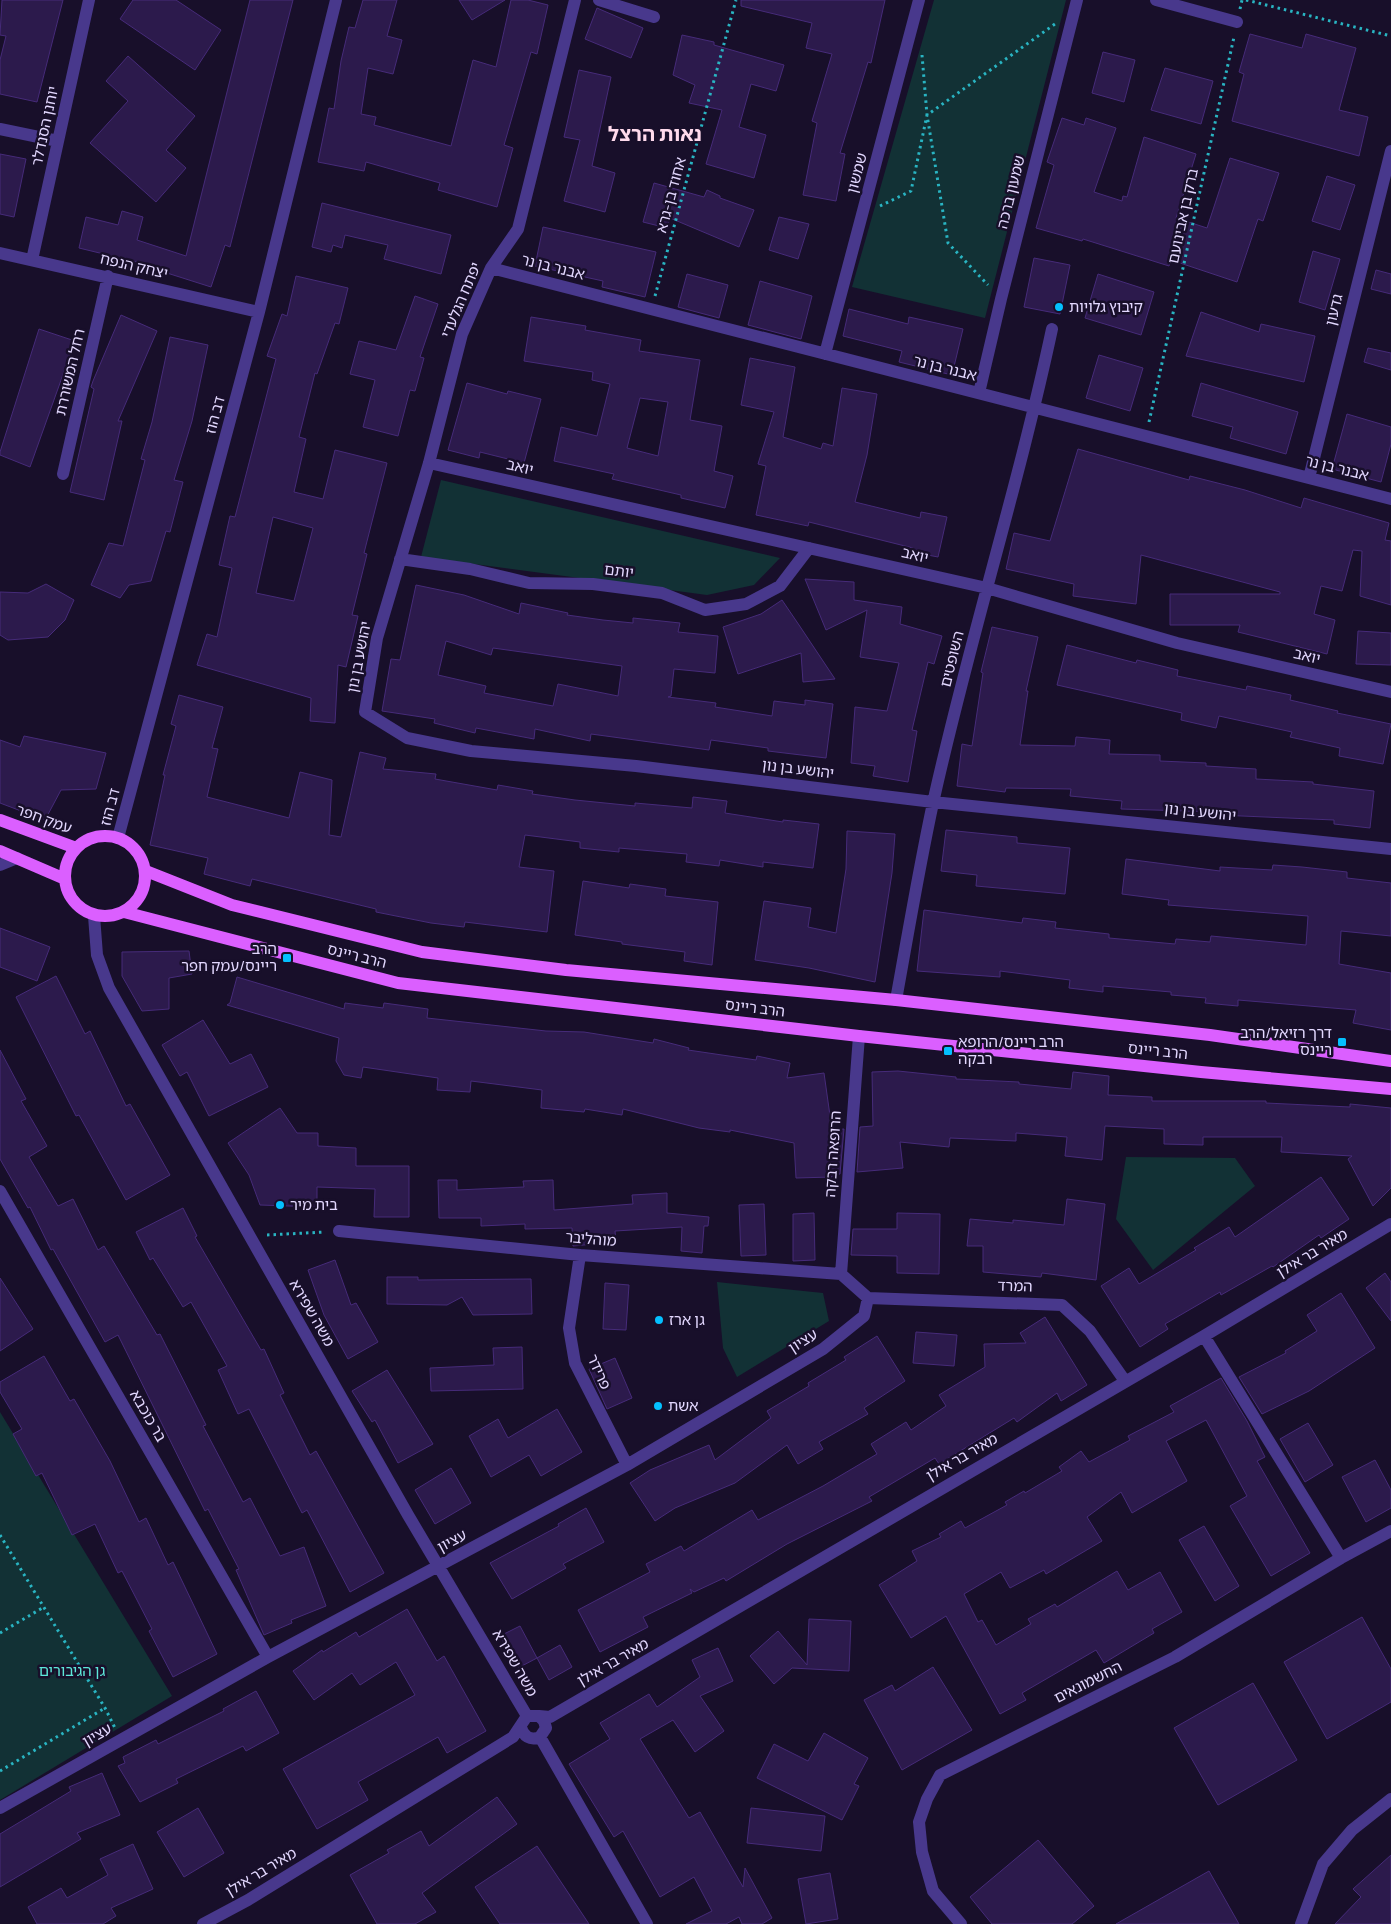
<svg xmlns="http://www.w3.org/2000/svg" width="1391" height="1924" font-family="Manrope,'Noto Sans Hebrew',sans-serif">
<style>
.green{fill:#123135}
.building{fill:#2c1a4c;stroke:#462b79;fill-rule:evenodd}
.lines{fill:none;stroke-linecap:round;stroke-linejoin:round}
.path{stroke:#29b4c2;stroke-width:3;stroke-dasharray:2.5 4;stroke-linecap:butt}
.minor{stroke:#48388c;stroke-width:12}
.major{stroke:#db5fff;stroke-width:12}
.poi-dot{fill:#04c0ff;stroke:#180f2a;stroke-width:2}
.labels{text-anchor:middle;stroke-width:5;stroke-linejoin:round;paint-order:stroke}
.street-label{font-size:15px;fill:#e3d8ff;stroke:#180f2a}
.poi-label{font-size:15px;fill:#e3d8ff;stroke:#180f2a;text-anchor:start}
.park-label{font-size:15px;fill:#5de7d9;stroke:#180f2a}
.district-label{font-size:20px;font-weight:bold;fill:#ffdaec;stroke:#180f2a}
</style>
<rect width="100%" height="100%" fill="#180f2a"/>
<path class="green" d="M934 0H1066L985 318 852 287Z
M441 480 780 558 754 585 707 595 421 557Z
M1126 1157 1235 1158 1255 1186 1153 1270 1116 1219Z
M717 1282 823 1293 829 1321 737 1377 723 1348Z
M0 1412 172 1696 0 1800Z"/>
<path class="building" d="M2 0H63L37 102 0 94V60L6 36 0 35Z
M133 0H176L221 30 195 70 120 19Z
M250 0H293L230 247 225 245 211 287 145 266V264L79 248 86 217 118 225 122 211 143 217 137 240 186 256Z
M363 0H397L387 36 402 40 393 74 368 68 361 114 376 117 374 125 451 146 473 60 496 67 511 0H528L548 5 537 54 531 52 504 145 513 148 497 207 438 190 440 183 366 162 364 171 318 162 329 108 334 109 341 61 349 27 355 28Z
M459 0H505L472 20Z
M741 0H885L871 63 868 62 840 153 845 154 836 201 803 195 817 123 812 121 832 54 806 48 812 23 741 6Z
M597 8 643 28 631 58 585 39Z
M1250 34 1302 48 1306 34 1356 48 1339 110 1368 117 1359 156 1232 121 1244 74 1239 72Z
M682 35 714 42V45L784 65 776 91 751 84 739 127 766 135 754 178 706 164 722 110 689 103 695 85 673 75Z
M1103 52 1135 60 1124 102 1092 93Z
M128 56 195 116 166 150 186 168 156 202 90 143 128 101 106 81Z
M1165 68 1213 81 1201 124 1151 110Z
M579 70 611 77 592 166 615 173 605 212 564 201 580 140 564 137Z
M1062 118 1084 125 1086 118 1116 128 1094 192 1122 201 1123 196 1127 197 1144 137 1196 154 1176 218 1207 228 1230 158 1279 173 1263 221 1258 219 1237 282 1171 260 1169 266 1083 239 1082 241 1036 228 1054 165 1047 162Z
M0 154 26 159 14 217 0 214Z
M1327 176 1355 185 1340 230 1312 221Z
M654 183 704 197 707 190 720 196V198L754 210 739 247 670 218 667 228 643 222Z
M322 203 451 235 441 274 384 259 388 245 345 235 342 248 333 245 331 252 312 247Z
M779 217 809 224 798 259 769 250Z
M543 227 656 252 645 297 602 287 603 281 535 266Z
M1313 251 1340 259 1325 310 1299 302Z
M1034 258 1070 265 1060 314 1024 307Z
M1376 270 1391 274V294L1371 289Z
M687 274 728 285 719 318 678 307Z
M1098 274 1154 292 1141 335 1085 318Z
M296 276 348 288 339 324 335 323 317 374 315 373 299 437 306 439 294 492 323 499 335 450 387 463 364 553 367 554 352 615 358 616 346 667 338 665 335 723 310 721 311 698 197 665 207 634 217 637 232 568 219 565 230 516 235 517 276 359 267 356 282 314 287 316ZM273 517 313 528 294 601 256 593Z
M760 281 812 296 801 339 748 325Z
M415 296 438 304 420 357 424 358 415 391 410 390 398 436 363 427 375 380 350 374 359 341 396 350Z
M849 309 908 324 909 317 963 329 952 375 899 362 902 351 843 336Z
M1201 312 1259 332 1261 324 1315 336 1304 382 1186 356Z
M121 315 157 331 118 421H122L104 500 70 492 94 389 91 387 93 381Z
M531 317 586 326 585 330 641 340 639 351 700 360 690 420 722 426 714 471 733 476 725 508 681 498V495L612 479 614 474 554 461 561 427 597 436 610 384 592 380 593 372 524 361ZM640 398 668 402 658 456 627 448Z
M39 329 75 341 30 467 0 455V452Z
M170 337 208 345 192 421 174 480 183 482 170 532 166 531 151 581 129 585 120 598 91 585 109 543 123 546 145 460 141 459 152 422Z
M1368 348 1391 353V370L1364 362Z
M1099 355 1143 368 1130 411 1086 398Z
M750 358 795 367 783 437 821 449 823 443 833 446 842 388 877 394 867 455 855 502 920 518 921 512 947 517 938 557 912 552 913 548 809 522 808 526 756 515 766 466 758 464 774 412 741 405Z
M467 383 507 394 508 391 541 399 524 463 480 452 479 458 448 450Z
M1201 383 1298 412 1286 454 1230 438 1233 427 1192 416Z
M1347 414 1391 427V444L1381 482 1332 469Z
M1078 449 1189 480 1190 476 1245 490 1301 508 1304 498 1389 523 1385 540 1391 541V605L1360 596 1362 551 1353 550 1342 591 1321 586 1314 614 1335 620 1327 654 1238 632 1240 625H1170V594H1280V592L1141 555 1136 604 1073 596 1074 584 1006 569 1014 533 1050 541Z
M805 579 854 582V600L902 607 900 624 942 636 934 664 928 662 912 730 917 731 908 782 873 776 875 766 851 763 855 707 887 711 899 663 860 657 867 610 826 630Z
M46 584 74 600 65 620 48 637 8 640 0 635V592L28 593Z
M416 585 464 595 519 614 521 603 568 613 567 615 603 620 633 623V618L680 623 678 632 718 636 715 673 674 669 671 696 668 697 716 703 715 707 772 716 774 701 805 705V700L833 704 826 758 768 751V748L711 740 709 750 591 734 590 741 535 729 534 739 476 728 475 733 434 723 435 719 382 711 391 659 400 660ZM446 641 491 655 493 648 622 666 618 696 558 684 553 706 484 693 486 686 438 675Z
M782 600 799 625 835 679 803 682 801 653 738 674 723 627 761 614Z
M992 627 1038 637 1026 691H1028L1020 745 1075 746 1076 737 1110 740 1109 754 1160 755V761L1206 763V766L1256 769V779L1313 782V784L1374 791 1370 828 1334 824V820L1219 815 1220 812 1121 809 1122 801 1070 796 1071 789 1006 788 1005 792 957 786 962 744 972 746 983 673 981 672Z
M1358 631 1391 633V665L1356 664Z
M1067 645 1136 663 1137 660 1178 670 1177 676 1246 690 1247 686 1291 695 1290 700 1338 711 1337 713 1391 724 1383 764 1339 756 1340 748 1290 737 1292 732 1219 716 1216 728 1181 720 1182 713 1057 685Z
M179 695 223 707 212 748 218 749 207 797 289 818 300 772 332 780 329 835 341 837 360 752 386 758 383 769 436 774 435 779 497 790 498 785 533 791 532 794 575 800 635 806V803L692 808 693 797 727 801 725 813 783 822V820L819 824 813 868 763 862V867L720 860 719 866 686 862 687 854 619 848V852L580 848V842L525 835 519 867 554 871 547 932 465 922 464 927 431 923 376 912V909L252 879 250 886 204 874 208 858 150 845 165 775H163L176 726 171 724Z
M24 736 106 753 96 789 61 790 45 820 0 803V740L20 747Z
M946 830 1017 837V843L1070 848 1065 894 976 886 977 875 941 871Z
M847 831 895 834 892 873 875 982 809 968 755 960 764 901 811 908 808 927 836 933 846 869Z
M1126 859 1220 871V867L1272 870 1273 865 1302 867 1347 872V878L1391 883V936L1341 931 1339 964 1391 973V1030L1353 1023 1356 1010 1238 1000V1006L1205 1003 1206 998 1171 995V992L1103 986V992L1069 988 1070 980 1000 971V977L917 971 924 910 1022 923 1023 918 1056 922 1055 928 1109 934V938L1175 944 1176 939 1210 942 1211 936 1306 945 1308 916 1168 905 1169 900 1122 894Z
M583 881 629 888 630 884 666 889 665 896 718 902 712 965 684 961 685 952 622 944V942L575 935Z
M0 928 50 947 37 981 0 967Z
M189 951 192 974 169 978V1009L142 1011 122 976V952Z
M56 976 85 1034 90 1031 126 1106 130 1104 170 1175 126 1200 79 1115 76 1116 16 997Z
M237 977 344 1009 345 1003 383 1008 384 1003 428 1009 427 1018 546 1031 584 1032 653 1043 654 1039 689 1048 688 1050 756 1060 757 1056 790 1063 787 1078 824 1073 832 1130 844 1129 840 1174 832 1175V1177L796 1178 794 1143 730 1130V1132L699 1128 623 1109 622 1115 585 1109 584 1112 541 1108 542 1090 471 1081 470 1092 437 1090 438 1078 363 1067 361 1078 344 1075 336 1061 339 1038 227 1005 230 1003Z
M203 1020 230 1064 251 1054 268 1087 209 1116 187 1072 180 1076 162 1045Z
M0 1050 26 1099 21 1101 47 1146 29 1157 58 1206 73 1199 98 1250 104 1246 157 1335 160 1334 206 1425 203 1426 243 1502 250 1498 280 1556 304 1547 326 1606 291 1620 292 1623 264 1635 236 1570 239 1569 208 1509 205 1511 118 1335 105 1342 53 1249 51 1250 30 1207 28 1208 0 1159Z
M898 1071 956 1077V1079L1019 1082V1084L1071 1089 1073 1072 1109 1076 1108 1095 1152 1097V1101H1266V1103L1350 1107V1104L1391 1108V1188L1373 1206 1348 1159 1352 1156 1281 1152 1282 1137H1203V1145L1164 1144V1129L1105 1126 1102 1160 1065 1156 1067 1137 1016 1133V1141L950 1138 949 1147 900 1142 903 1168 857 1172 860 1127 873 1126 872 1072Z
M280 1108 297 1133H318V1146L356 1148V1166H409V1217H374L375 1189 317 1187V1207L260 1205 249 1175 228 1143Z
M1321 1177 1349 1219 1321 1238 1319 1235 1273 1267 1272 1266 1221 1295 1220 1292 1165 1324 1168 1329 1140 1347 1101 1286 1129 1268 1139 1284 1196 1250 1194 1248 1229 1227 1235 1237Z
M438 1180H457V1190L524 1187 523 1181 553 1180 554 1210 633 1204 632 1195 667 1193V1213L709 1217 708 1226H704L702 1253 681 1251 682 1227 615 1231 616 1242 573 1246 572 1228 525 1229V1224L481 1226V1218H439Z
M1067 1199 1105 1204 1096 1280 1042 1273 1041 1277 983 1272V1246H967L970 1219 1013 1223V1220L1064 1225Z
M764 1204 766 1255 741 1256 739 1205Z
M183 1208 197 1236 195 1237 261 1350 264 1349 284 1393 280 1395 310 1455 316 1451 384 1573 350 1592 307 1510 302 1513 249 1409 238 1414 218 1370 227 1366 191 1302 183 1307 153 1258 150 1260 136 1232Z
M814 1213 815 1260 793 1261V1214Z
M897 1213 940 1214 939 1274 897 1273V1256L851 1255 853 1229H897Z
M335 1260 351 1305 356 1303 378 1342 348 1359 324 1315 308 1270Z
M1385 1273 1391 1282V1321L1366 1288Z
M387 1277H418V1280L531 1279 532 1314 473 1315 462 1297 447 1305 387 1304Z
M0 1278 33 1329 0 1351Z
M605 1283 629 1285 626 1330 603 1329Z
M1341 1293 1375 1348 1309 1391 1262 1414 1239 1377 1286 1353 1285 1351 1317 1331 1307 1315Z
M1045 1317 1087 1385 1061 1401 1057 1393 1017 1422 1014 1418 939 1464 935 1458 869 1497 872 1501 787 1544 726 1581 724 1578 694 1592 690 1589 692 1593 643 1617 648 1627 600 1652 578 1610 650 1572 646 1564 681 1546 684 1551 752 1510 758 1520 823 1486 877 1454 871 1444 906 1422 911 1430 946 1406 939 1395 985 1367 984 1344 1026 1343 1020 1333Z
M916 1332 957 1335 954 1366 913 1363Z
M877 1336 905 1381 864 1408 868 1414 819 1442 823 1449 798 1464 787 1445 735 1483 675 1508 655 1521 630 1483 650 1470 709 1445 715 1460 771 1418 767 1411 809 1386 808 1383 846 1360 844 1357Z
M522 1347 523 1389 431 1391 430 1368 494 1365 493 1348Z
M44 1356 70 1401 74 1399 110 1461 139 1522 146 1518 168 1565 173 1562 217 1654 173 1677 149 1631 152 1629 122 1571 118 1573 95 1524 72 1535 42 1473 36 1476 13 1434 22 1429 0 1392V1382Z
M615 1358 632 1398 607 1409 589 1369Z
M387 1370 433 1444 398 1463 375 1420 372 1422 352 1391Z
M1221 1378 1247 1421 1265 1457 1257 1461 1310 1553 1271 1576 1230 1506 1247 1496 1206 1420 1166 1441 1187 1481 1132 1513 1121 1492 1087 1517 1102 1541 1046 1574 1044 1570 1010 1588 1001 1572 964 1594 978 1622 982 1620 996 1645 1031 1624 1028 1619 1055 1604 1057 1607 1117 1571 1128 1590 1160 1572 1182 1612 1152 1629 1154 1633 1104 1663 1096 1650 1022 1693 1026 1700 1000 1714 946 1616 911 1638 879 1585 917 1561 912 1551 941 1537 939 1534 961 1521 965 1528 1007 1505 1005 1502 1024 1491 1025 1493 1062 1471 1059 1467 1081 1451 1089 1462 1130 1440 1128 1436 1174 1412 1170 1406Z
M557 1409 582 1452 541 1476 529 1455 491 1477 469 1436 498 1419 508 1438Z
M1308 1423 1333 1465 1305 1482 1280 1439Z
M1375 1460 1391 1490V1508L1366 1522 1342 1477Z
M451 1468 471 1503 435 1524 415 1490Z
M586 1508 604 1542 563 1564 566 1568 512 1599 490 1563 559 1526 558 1524Z
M1204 1526 1239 1586 1215 1601 1179 1540Z
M407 1609 437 1661 444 1656 486 1731 447 1753 438 1737 358 1782 368 1800 317 1829 283 1769 415 1695 396 1662 360 1685 352 1673 314 1700 293 1671 322 1650 323 1652 356 1632 359 1637Z
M1362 1617 1391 1669V1702L1327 1739 1284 1662Z
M809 1619 851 1621 849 1671 792 1668 774 1684 750 1656 778 1631 807 1665Z
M520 1626 537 1658 518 1668 500 1636Z
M560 1645 572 1667 549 1680 537 1658Z
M718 1648 733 1681 700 1696 724 1731 695 1752 673 1720 640 1739 689 1818 700 1812 743 1887 745 1868 772 1918 762 1924H742L739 1917 726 1924H686L712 1911 694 1877 660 1897 623 1831 614 1837 569 1764 610 1739 600 1723 649 1694 657 1707 700 1677 692 1660Z
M933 1667 972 1730 902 1770 864 1700 892 1685 895 1691Z
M1253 1683 1297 1760 1218 1805 1174 1728Z
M256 1691 279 1733 246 1751 243 1746 176 1779 178 1783 140 1802 118 1766 125 1763 123 1757 156 1740 158 1744 224 1711 223 1709Z
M824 1733 868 1758 854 1784 859 1786 842 1820 757 1778 774 1744 808 1761Z
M102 1773 120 1815 77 1833 81 1839 0 1887V1834L71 1791 69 1787Z
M497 1797 517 1824 422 1893 436 1912 415 1924H377L350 1875 389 1853 387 1850 421 1831 429 1846Z
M198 1808 224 1853 184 1877 157 1832Z
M751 1808 825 1816 821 1851 747 1843Z
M1038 1840 1094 1906 1072 1924H992L970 1897Z
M133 1844 153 1889 111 1908 116 1916 103 1924H37L28 1907 61 1888 67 1898 108 1875 100 1859Z
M537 1846 589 1924H500L475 1887Z
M1391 1855V1924H1335L1361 1897 1353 1889Z
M1209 1871 1239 1924H1116Z
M830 1873 838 1919 806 1924 798 1879Z"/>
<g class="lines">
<path class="path" d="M1246 0 1391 36
M1240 9 1242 0
M922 55 927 115 948 243 988 285
M880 206 911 191 927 115 1055 24
M655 296 736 0
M1149 422 1234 37
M267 1235 325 1232
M0 1535 105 1708 115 1728
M0 1633 44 1607
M0 1771 105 1708"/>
<path class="minor" d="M575 0 518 229 491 268 462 334 429 463 377 638 365 712 407 738 471 751 636 766 933 802 1391 849
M599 0 654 17
M1156 0 1237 22
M0 129 58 141
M0 253 259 312
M32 260 89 0
M491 268 1391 499
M825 354 919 0
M979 393 1001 299 1077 0
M429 463 987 588 1177 643 1391 692
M63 474 108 276
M1309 478 1391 151
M400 559 470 569 529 583 593 584 662 593 705 610 746 604 780 586 809 548
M118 838 259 312 336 0
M0 865 17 858
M94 916 97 955 109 988 408 1515 527 1716
M896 1000C908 934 919 868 933 803 968 644 1018 488 1052 329
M0 1191 268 1657
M339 1231 580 1255 841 1274
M580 1255 569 1328 575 1363 627 1465
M841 1274 859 1036
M868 1298 1062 1305 1090 1331 1125 1381
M1204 1336 1341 1558
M539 1716 550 1717 1204 1336 1391 1224
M540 1737 647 1924
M0 1808 268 1657 627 1465 823 1349 864 1316 868 1298 841 1274
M203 1924 248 1900 513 1737 527 1716H539L544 1721 546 1728 540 1737C530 1741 523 1736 521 1727
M961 1924 933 1891 922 1852 919 1822 927 1799 940 1775 1175 1657 1341 1558 1391 1531
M1301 1924 1323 1864 1352 1830 1391 1799"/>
<path class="major" d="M0 820 76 848
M65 876a40 40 0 1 1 80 0a40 40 0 1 1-80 0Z
M0 851 65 879
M146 871 232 905 422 952 566 970 896 1000 1210 1035 1391 1061
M124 912 398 983 859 1036 1201 1072 1391 1089"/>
</g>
<g class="poi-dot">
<circle cx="1059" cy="307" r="5"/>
<rect x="282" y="953" width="10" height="10" rx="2.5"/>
<rect x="1337" y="1037" width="10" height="10" rx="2.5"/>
<rect x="943" y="1046" width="10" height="10" rx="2.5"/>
<circle cx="280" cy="1205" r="5"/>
<circle cx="659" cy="1320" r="5"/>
<circle cx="658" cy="1406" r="5"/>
</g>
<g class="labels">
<g class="street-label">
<text transform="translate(45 126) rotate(-78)" y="5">יוחנן הסנדלר</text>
<text transform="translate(857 173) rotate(-75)" y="5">שמשון</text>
<text transform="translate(1011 192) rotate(-76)" y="5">שמעון ברכה</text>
<text transform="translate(671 195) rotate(-75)" y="5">אחוד בן-גרא</text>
<text transform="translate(1183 216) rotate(-78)" y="5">ברק בן אבינועם</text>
<text transform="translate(134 266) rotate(13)" y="5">יצחק הנפח</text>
<text transform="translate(553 267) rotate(14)" y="5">אבנר בן נר</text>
<text transform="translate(461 300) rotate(-67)" y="5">יפתח הגלעדי</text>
<text transform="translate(1334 310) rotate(-76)" y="5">גדעון</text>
<text transform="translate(945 368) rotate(14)" y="5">אבנר בן נר</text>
<text transform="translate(70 372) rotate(-77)" y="5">רחל המשוררת</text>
<text transform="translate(215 415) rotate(-75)" y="5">דב הוז</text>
<text transform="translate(520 467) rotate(13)" y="5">יואב</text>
<text transform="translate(1337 468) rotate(14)" y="5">אבנר בן נר</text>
<text transform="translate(915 555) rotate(13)" y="5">יואב</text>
<text transform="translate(619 571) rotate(7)" y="5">יותם</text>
<text transform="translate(1307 656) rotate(13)" y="5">יואב</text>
<text transform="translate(359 657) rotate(-79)" y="5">יהושע בן נון</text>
<text transform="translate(952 659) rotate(-76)" y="5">השופטים</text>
<text transform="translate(798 769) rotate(7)" y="5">יהושע בן נון</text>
<text transform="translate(110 807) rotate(-75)" y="5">דב הוז</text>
<text transform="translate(1200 812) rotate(6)" y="5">יהושע בן נון</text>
<text transform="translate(44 819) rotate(20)" y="5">עמק חפר</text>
<text transform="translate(357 956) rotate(14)" y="5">הרב ריינס</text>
<text transform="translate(755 1008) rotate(7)" y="5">הרב ריינס</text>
<text transform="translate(1158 1051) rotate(6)" y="5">הרב ריינס</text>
<text transform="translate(833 1154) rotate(-86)" y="5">הרופאה רבקה</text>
<text transform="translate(591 1239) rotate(5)" y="5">מוהליבר</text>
<text transform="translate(1312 1253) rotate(-31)" y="5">מאיר בר אילן</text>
<text transform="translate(1015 1286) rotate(2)" y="5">המרד</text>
<text transform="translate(312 1313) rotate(60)" y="5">משה שפירא</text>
<text transform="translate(803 1341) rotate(-32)" y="5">עציון</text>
<text transform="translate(599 1372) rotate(66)" y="5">פרידר</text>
<text transform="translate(148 1416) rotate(60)" y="5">בר כוכבא</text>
<text transform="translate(962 1457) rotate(-30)" y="5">מאיר בר אילן</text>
<text transform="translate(452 1541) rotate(-28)" y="5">עציון</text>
<text transform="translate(613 1662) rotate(-30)" y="5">מאיר בר אילן</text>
<text transform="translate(515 1663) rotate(60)" y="5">משה שפירא</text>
<text transform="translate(1088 1682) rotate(-27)" y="5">החשמונאים</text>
<text transform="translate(97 1735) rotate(-30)" y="5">עציון</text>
<text transform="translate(261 1872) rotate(-31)" y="5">מאיר בר אילן</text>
</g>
<g class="poi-label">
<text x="1069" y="312">קיבוץ גלויות</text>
<text x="277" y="954" text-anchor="end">הרב<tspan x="277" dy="17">ריינס/עמק חפר</tspan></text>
<text x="1332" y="1038" text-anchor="end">דרך רזיאל/הרב<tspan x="1332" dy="17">ריינס</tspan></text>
<text x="958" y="1047">הרב ריינס/הרופא<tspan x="958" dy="17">רבקה</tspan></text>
<text x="290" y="1210">בית מיר</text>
<text x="669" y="1325">גן ארז</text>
<text x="668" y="1411">אשת</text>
</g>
<g class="park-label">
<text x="72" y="1676">גן הגיבורים</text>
</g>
<g class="district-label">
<text x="655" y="141">נאות הרצל</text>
</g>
</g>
</svg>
